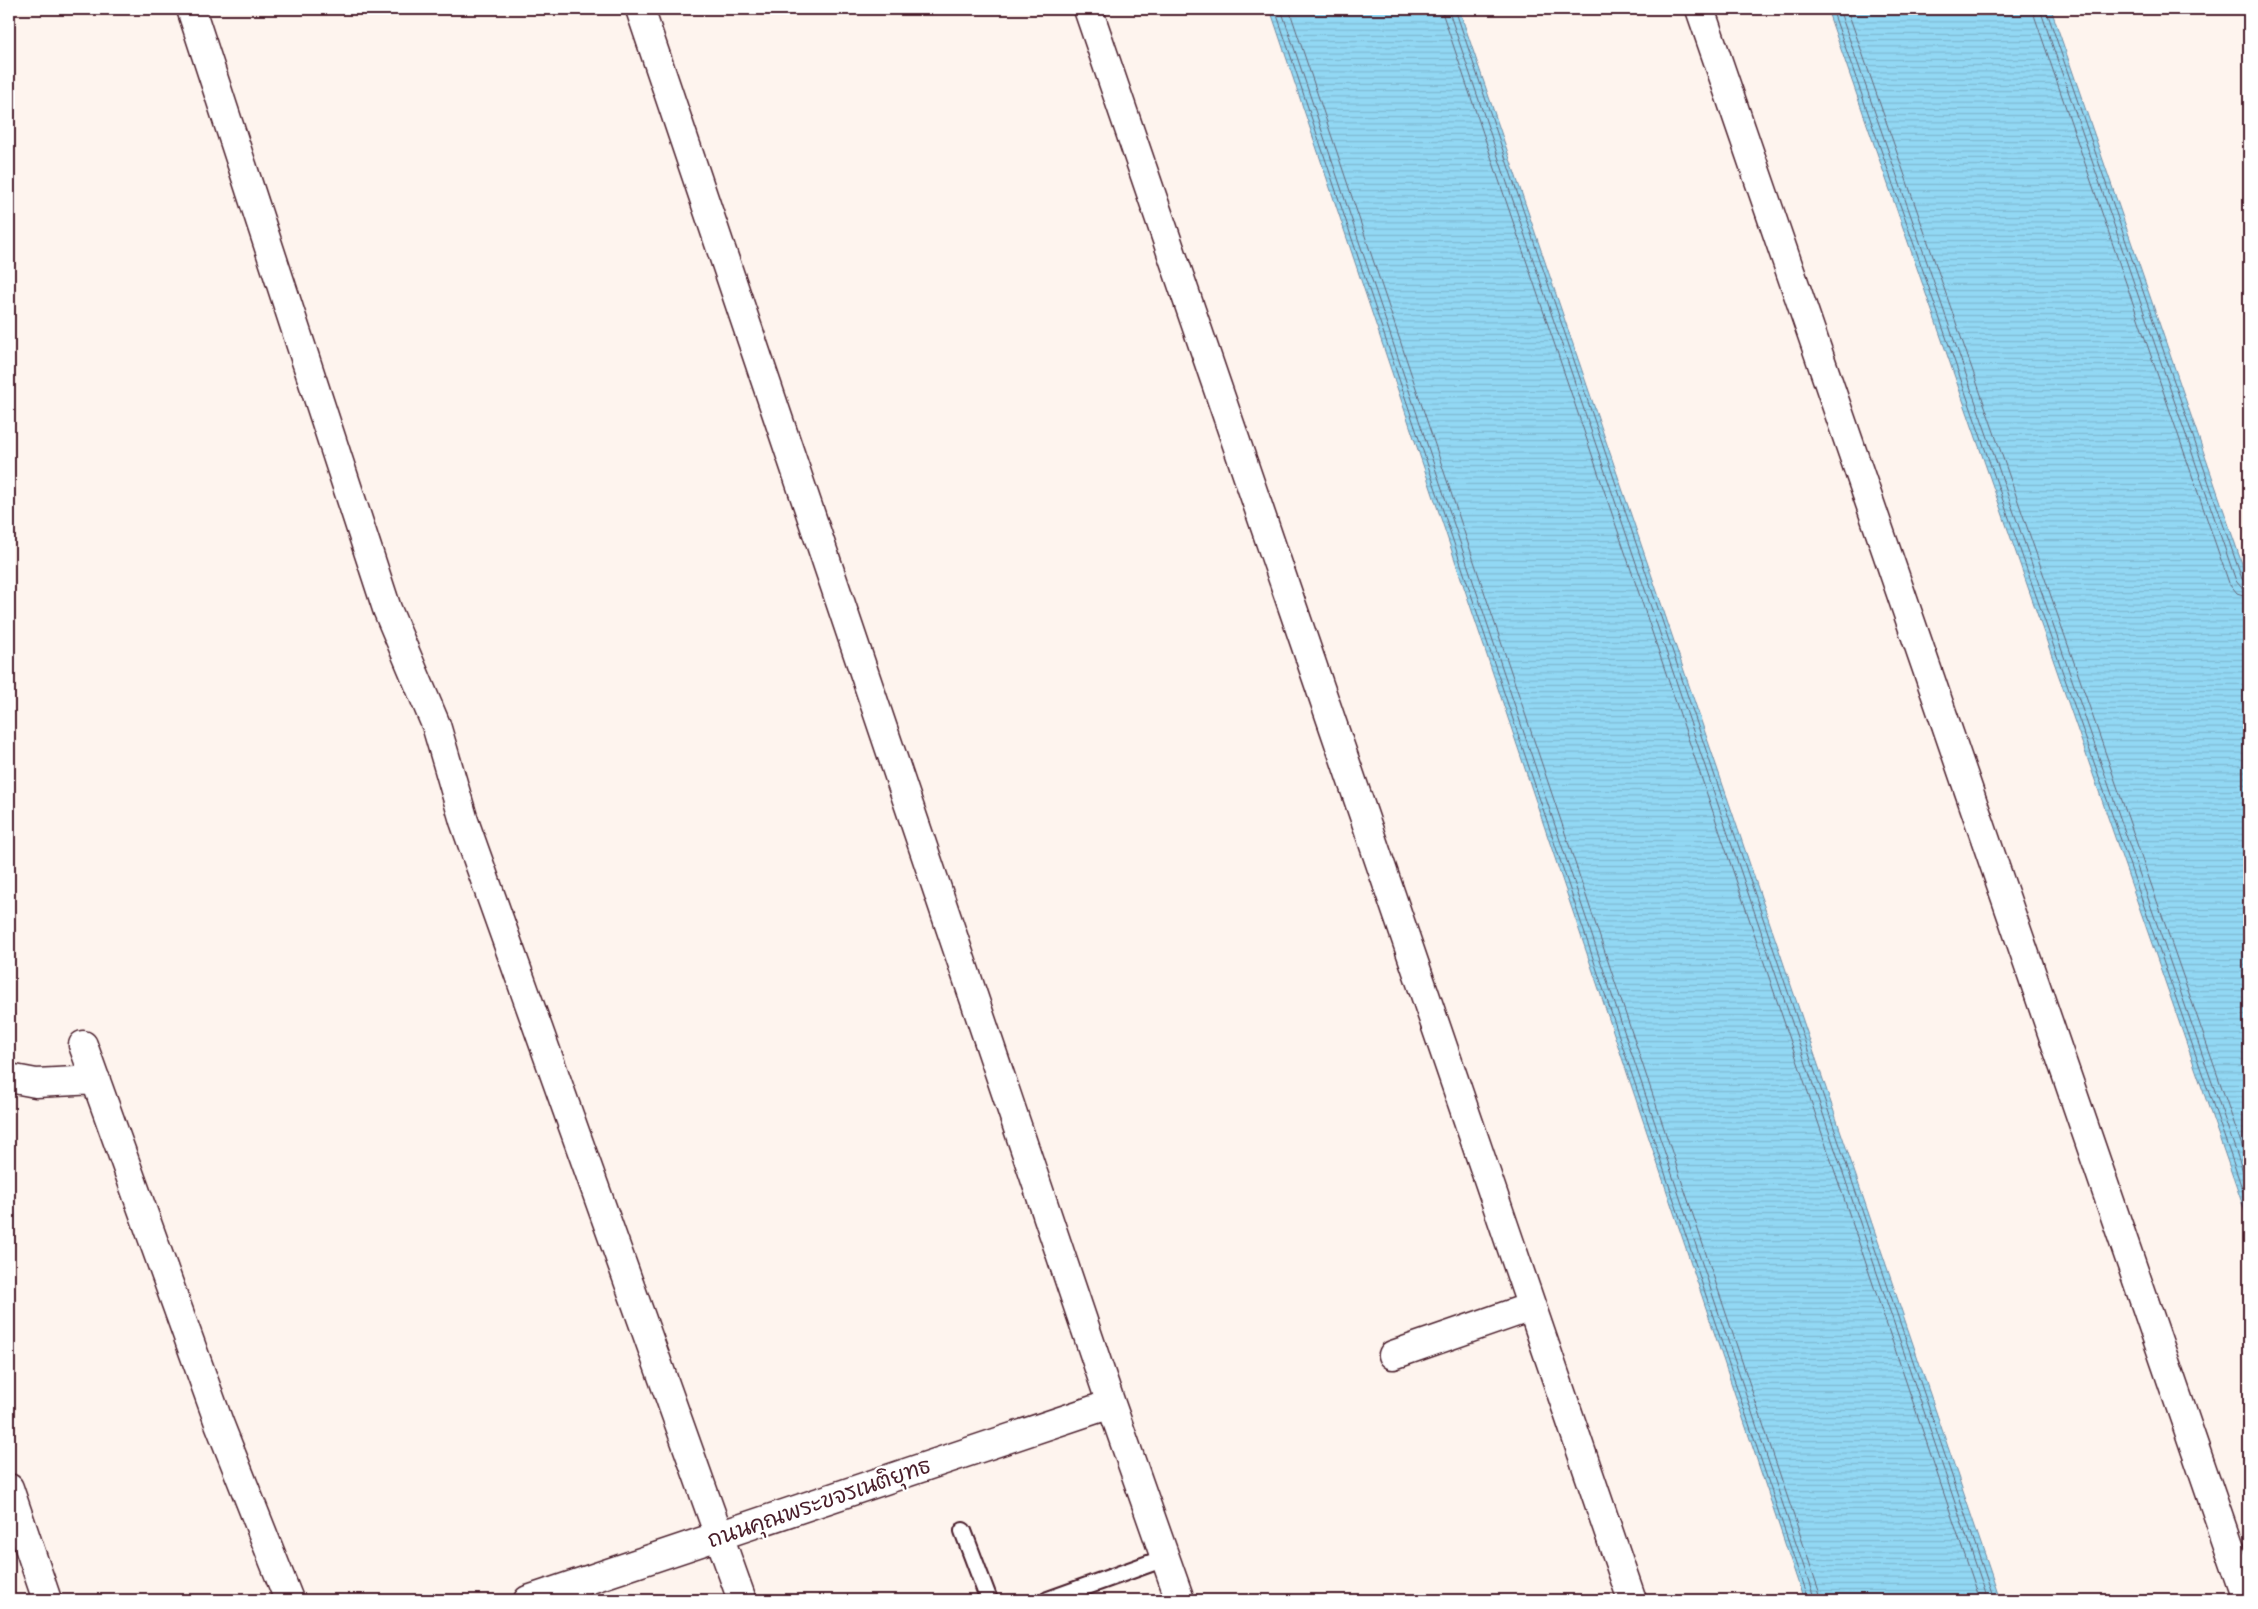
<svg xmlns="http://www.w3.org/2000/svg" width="2258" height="1609" font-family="'Indie Flower','Playpen Sans Thai',sans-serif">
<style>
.water{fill:url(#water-rules);stroke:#758ea4}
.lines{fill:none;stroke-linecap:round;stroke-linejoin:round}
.shore{stroke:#67697b;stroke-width:1}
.service-casing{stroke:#4a1f2b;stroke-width:20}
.minor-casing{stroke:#4a1f2b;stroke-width:31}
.service{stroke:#fff;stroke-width:16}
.minor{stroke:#fff;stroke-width:28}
.labels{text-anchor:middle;stroke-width:4.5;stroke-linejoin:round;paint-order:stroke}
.street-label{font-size:22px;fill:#4a1f2b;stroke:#fff}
</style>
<defs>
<pattern id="water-rules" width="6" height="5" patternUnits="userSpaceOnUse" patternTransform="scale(1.25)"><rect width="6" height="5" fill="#92d8f4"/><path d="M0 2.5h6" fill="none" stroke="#7fb9d1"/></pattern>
</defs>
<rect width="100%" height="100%" fill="#fef4ee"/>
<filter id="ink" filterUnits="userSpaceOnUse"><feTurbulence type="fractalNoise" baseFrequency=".02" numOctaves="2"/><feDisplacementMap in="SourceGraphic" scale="10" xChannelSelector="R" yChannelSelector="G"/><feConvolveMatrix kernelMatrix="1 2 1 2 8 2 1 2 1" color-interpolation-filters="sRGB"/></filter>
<g filter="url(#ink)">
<path class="water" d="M1270 9H1459L2000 1600H1804Z
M1827 9H2051L2249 584V1223Z"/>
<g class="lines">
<path class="shore" d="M1275 9 1808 1600
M1281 9 1815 1600
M1289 9 1822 1600
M1441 9 1980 1600
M1448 9 1988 1600
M1455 9 1994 1600
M1832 9 2249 1208
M1839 9 2249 1189
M1847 9 2249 1166
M2032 9 2229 583 2237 593 2249 597
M2040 9 2236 581 2241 587 2249 589
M2046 9 2242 579 2249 583"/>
<g class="service-casing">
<path id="service" d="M963 1531 989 1600
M1048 1600 1165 1558"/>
</g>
<g class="minor-casing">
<path id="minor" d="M191 9 387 609 436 725 464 821 742 1600
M640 9 1111 1404 1180 1600
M1088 9 1632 1600
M1700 9 2247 1600
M83 1045 219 1423 289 1600
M9 1078 36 1083 96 1080
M1393 1355 1531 1307
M9 1488 47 1600
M528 1600 1111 1404"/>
</g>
<use href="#service" class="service"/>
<use href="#minor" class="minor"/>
</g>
</g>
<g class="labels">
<g class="street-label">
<text transform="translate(819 1502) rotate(-19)" y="8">ถนนคุณพระขจรเนติยุทธ</text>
</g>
</g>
<rect width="2258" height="1609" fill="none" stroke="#fff" stroke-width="30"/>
<rect x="15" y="15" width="2228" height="1579" fill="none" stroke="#4a1f2b" stroke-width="2" filter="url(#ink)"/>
</svg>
